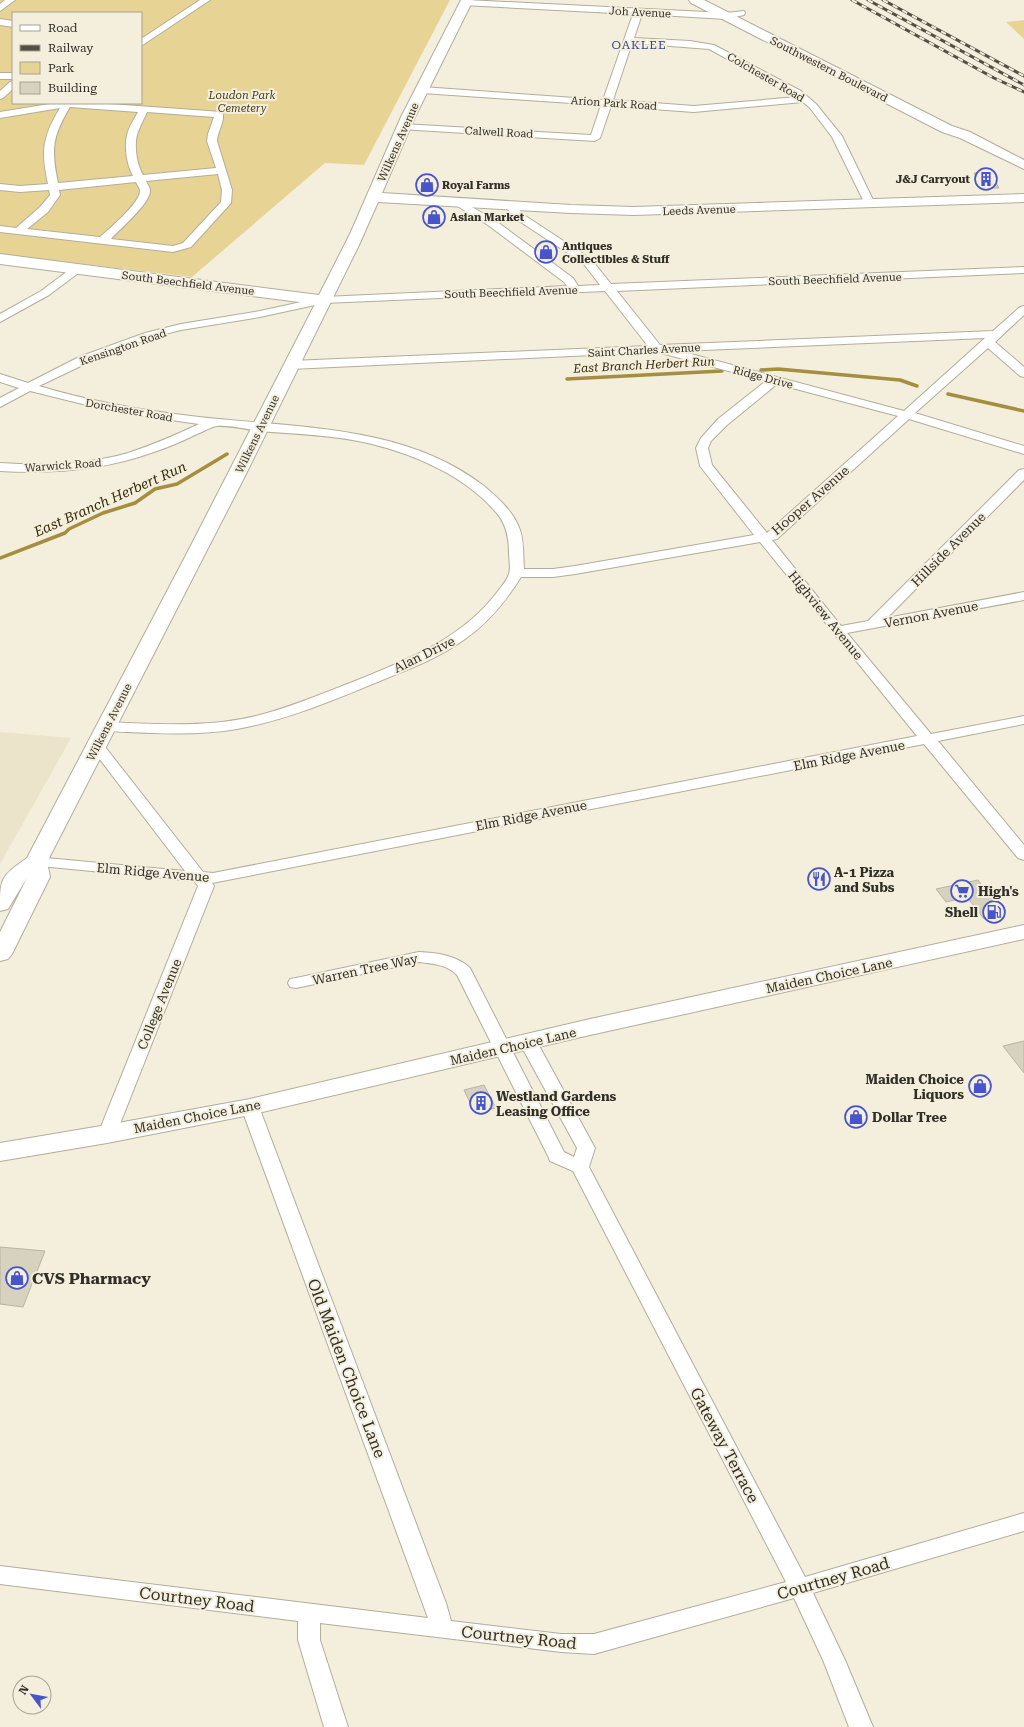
<svg xmlns="http://www.w3.org/2000/svg" width="1024" height="1727" font-family="'Roboto Serif',serif">
<style>
.built{fill:#ebe4ca}
.green{fill:#e7d495;fill-rule:evenodd}
.lines{fill:none;stroke-linecap:round;stroke-linejoin:round}
.stream{stroke:#a48e40;stroke-width:3.5}
.building{fill:#d7d2c0;stroke:#b9b4a2}
.street-casing{stroke:#b2ad9b;stroke-width:2}
.secondary-casing{stroke:#b2ad9b;stroke-width:2}
.primary-casing{stroke:#b2ad9b;stroke-width:2}
.street{fill:#fff;fill-rule:evenodd}
.secondary{fill:#fff;fill-rule:evenodd}
.primary{fill:#fff;fill-rule:evenodd}
.rail-casing{stroke:#524f46;stroke-width:3}
.rail{stroke:#f4eedc;stroke-width:2;stroke-dasharray:5.5;stroke-linecap:butt}
.labels{text-anchor:middle;stroke-width:4;stroke-linejoin:round;paint-order:stroke}
.far-street-label{font-size:11px;fill:#302e27;stroke:#f4eedc}
.far-park-label{font-size:11px;font-style:italic;fill:#453b19;stroke:#f4eedc}
.far-poi-label{font-size:11px;font-weight:bold;fill:#302e27;stroke:#f4eedc;text-anchor:start}
.far-neighbourhood-label{font-size:12px;letter-spacing:1px;fill:#3b4682;stroke:#f4eedc}
.far-water-label{font-size:12px;font-style:italic;fill:#372d0a;stroke:#f4eedc}
.street-label{font-size:13px;fill:#302e27;stroke:#f4eedc}
.poi-label{font-size:13px;font-weight:bold;fill:#302e27;stroke:#f4eedc;text-anchor:start}
.water-label{font-size:14px;font-style:italic;fill:#372d0a;stroke:#f4eedc}
.near-poi-label{font-size:16px;font-weight:bold;fill:#302e27;stroke:#f4eedc;text-anchor:start}
.near-street-label{font-size:16px;fill:#302e27;stroke:#f4eedc}
</style>
<rect width="100%" height="100%" fill="#f4eedc"/>
<path class="built" d="M0 732 71 738 0 864Z"/>
<path class="green" d="M0 0H450L364 165 325 163 192 277 0 254ZM13 13H141V103H13Z
M1024 20V39L1006 22Z"/>
<g class="lines">
<path class="stream" d="M761 370 778 369 900 380 917 386
M567 379 722 371
M948 394 1024 411
M0 558 65 533 69 529 103 513 135 503 155 489 177 484 227 454"/>
</g>
<path class="building" d="M974 173H990L999 188H985L983 185H980Z
M978 880 1005 915 984 919 967 897 946 902 936 889Z
M1024 1041V1073L1003 1046Z
M484 1085 496 1108 475 1113 464 1090Z
M0 1247 45 1251 23 1307 0 1304Z"/>
<g class="lines">
<g class="street-casing">
<path id="street" d="M5 0H15L0 11V4Z
M200 0H210L141 46V39Z
M466 0 726 13 744 11 745 13 744 15 726 19 642 14 634 38 690 41 714 45 801 91 816 104 842 136 875 204 870 207 866 206 832 137 810 108 803 102 694 112 611 106 600 138 595 141 400 129 398 127 400 125 403 124 591 135 601 105 422 93 417 90 422 87 603 100 633 14 463 5 462 3ZM632 43 709 49 797 97 694 106 613 100Z
M0 19 13 21V27L0 25Z
M0 73H13V79H0Z
M13 81V89L3 98 0 99V91L10 82Z
M55 103H96L222 112C226 120 217 132 217 141L232 190 231 203 191 247 173 252 0 232V226L16 228 40 207 50 195 49 190 20 192 0 190V184L20 186 48 184C41 151 42 138 60 108L0 118V112ZM70 107 138 112C134 119 129 127 127 135 124 148 127 165 133 176L58 183C51 149 52 137 70 107ZM147 112 214 117 208 134 207 141 216 168 143 175C137 165 134 147 137 135 139 128 144 119 147 112ZM218 174 222 190 221 202 183 243 173 246 111 239C119 230 152 202 150 190 150 187 147 184 146 181ZM136 182C137 185 140 188 140 191 140 203 109 229 100 237L27 229 48 212 60 195 59 190Z
M458 199 496 221 573 278 578 286 600 285 583 263 516 219 505 206 506 204H514L524 215 591 259 611 284 1024 267V273L617 291 660 345 993 331 1020 307 1024 306V315L995 342 1024 367V377L1020 376 988 348 915 413 1024 446V454L909 419 777 539 772 540 841 626 868 621 1019 470 1024 469V480L887 618 1024 592V600L847 633 931 734 1024 716V724L938 741 1024 845V860L1018 858 924 744 212 883 214 886 116 1134 113 1138 107 1140 101 1138 98 1134 198 886 194 881 30 865 28 862 30 859 36 857 185 871 92 749 89 746 92 743 97 741 102 743 203 872 213 873 917 736 760 542 575 574 553 577H521C506 601 488 623 465 639 439 658 409 669 380 681 334 700 287 720 237 729 209 734 180 734 152 733 135 732 117 733 101 729L99 726 101 723 106 722C156 724 207 728 256 716 288 708 319 695 350 683 404 661 462 640 498 591 502 586 507 580 509 574 511 567 509 559 509 553 509 537 506 522 494 510 464 476 416 455 372 444 335 435 296 434 258 431 246 429 228 425 217 426 210 427 203 432 197 434 183 441 169 447 154 452 104 470 53 474 0 471V463C43 466 86 465 128 453 152 445 176 435 199 424L115 412 30 391 0 407V398L19 388 0 382V374L28 383 79 357 145 333 181 324 260 311 324 297 567 286 564 282 488 225 454 204 453 202 454 200ZM605 291 648 346 291 361 287 362 285 365 287 368 291 369 657 352 766 381 718 419 701 438 696 448 700 466 754 535 575 566 553 569H524C523 556 524 542 520 530 514 512 498 498 484 486 404 424 295 428 199 417 145 411 92 402 39 386L87 363 153 337 181 330 260 317 324 303ZM985 338 904 411 680 351ZM777 384 898 416 767 533 712 465 708 448 711 441 727 425Z
M77 266 81 267 83 269 81 271 49 295 0 322V314L41 291 73 267Z
M419 952C437 953 456 955 470 968L564 1152 574 1157 577 1148 519 1042 522 1038 528 1036 534 1038 537 1042 595 1148 589 1167 805 1577 1024 1513V1531L813 1593 845 1660 873 1727H849L823 1660 794 1598 594 1654 561 1652 320 1623V1640L348 1727H324L298 1640V1621L0 1584V1566L428 1618 241 1107 244 1103 250 1101 256 1103 259 1107 446 1603 451 1621 561 1634H594L786 1582 573 1171 550 1161 548 1156 457 975C446 964 433 964 419 962L296 988 290 987 288 983 290 979 296 978Z"/>
</g>
<g class="secondary-casing">
<path id="secondary" d="M461 0H473L415 117 382 193 571 205 634 207 1024 194V202L634 215 571 213 378 202 359 245 244 478 47 862 50 877 12 954 8 959 0 961V932L27 878 8 909 0 911C0 878 0 877 27 858L186 555 315 304 0 264V254L319 295 350 234 401 117Z
M1024 925V939L590 1035 250 1115 107 1143 0 1161V1143L107 1125 250 1099 590 1019Z"/>
</g>
<g class="primary-casing">
<path id="primary" d="M689 0H704L952 126 970 132 1024 160V169L960 138 942 132 691 3Z"/>
</g>
<use href="#street" class="street"/>
<use href="#secondary" class="secondary"/>
<use href="#primary" class="primary"/>
<g class="rail-casing">
<path id="rail" d="M852 0 994 78 1024 92
M868 0 1024 85
M883 0 1024 76"/>
</g>
<use href="#rail" class="rail"/>
</g>
<defs>
<g id="building-ring" transform="scale(1.15)"><circle r="9.5" fill="#f4eedc" stroke="#4854c9" stroke-width="1.5"/><path d="M-4-6H4V6H1V3H-1V6H-4ZM-2.5-4.3h1.7v1.8h-1.7ZM.8-4.3h1.7v1.8H.8ZM-2.5-1h1.7V.8h-1.7ZM.8-1h1.7V.8H.8Z" fill="#4854c9"/></g>
<g id="shop-ring" transform="scale(1.15)"><circle r="9.5" fill="#f4eedc" stroke="#4854c9" stroke-width="1.5"/><path d="M-5-2.5h2.3a2.7 3.5 0 0 1 5.4 0H5L5.5 6h-11ZM-1.5-2.5h3a1.5 2.3 0 0 0-3 0Z" fill="#4854c9"/></g>
<g id="restaurant-ring" transform="scale(1.15)"><circle r="9.5" fill="#f4eedc" stroke="#4854c9" stroke-width="1.5"/><path d="M-5-6h1v4h1v-4h1v4h1v-4h1v5L-1.5 .5V6h-2V.5L-5-1ZM5-6V6H3V1.5H1.5Q1.5-4 5-6Z" fill="#4854c9"/></g>
<g id="supermarket-ring" transform="scale(1.15)"><circle r="9.5" fill="#f4eedc" stroke="#4854c9" stroke-width="1.5"/><path d="M-6-5.5h2.5l.6 2H6L4.5 2H-2.5L-4.4-4H-6ZM-1.5 3.2a1.3 1.3 0 1 0 .1 0ZM3 3.2a1.3 1.3 0 1 0 .1 0Z" fill="#4854c9"/></g>
<g id="fuel-ring" transform="scale(1.15)"><circle r="9.5" fill="#f4eedc" stroke="#4854c9" stroke-width="1.5"/><path d="M-5.5-6h7V0h2V4h1.3V-2.5L3-4.5l.8-.8L6-3V5H2.5V1h-1V6h-7ZM-4.2-4.7v3.2H.2V-4.7Z" fill="#4854c9"/></g>
</defs>
<g fill-rule="evenodd">
<use href="#building-ring" x="986" y="179"/>
<use href="#shop-ring" x="427" y="185"/>
<use href="#shop-ring" x="434" y="217"/>
<use href="#shop-ring" x="546" y="252"/>
<use href="#restaurant-ring" x="819" y="879"/>
<use href="#supermarket-ring" x="962" y="891"/>
<use href="#fuel-ring" x="994" y="912"/>
<use href="#shop-ring" x="980" y="1086"/>
<use href="#building-ring" x="481" y="1103"/>
<use href="#shop-ring" x="856" y="1117"/>
<use href="#shop-ring" x="17" y="1278"/>
</g>
<g class="labels">
<g class="far-street-label">
<text transform="translate(640 12) rotate(3)" y="4">Joh Avenue</text>
<text transform="translate(829 69) rotate(27)" y="4">Southwestern Boulevard</text>
<text transform="translate(766 77) rotate(30)" y="4">Colchester Road</text>
<text transform="translate(614 103) rotate(4)" y="4">Arion Park Road</text>
<text transform="translate(499 132) rotate(3)" y="4">Calwell Road</text>
<text transform="translate(398 142) rotate(-66)" y="4">Wilkens Avenue</text>
<text transform="translate(699 210) rotate(-2)" y="4">Leeds Avenue</text>
<text transform="translate(835 279) rotate(-2)" y="4">South Beechfield Avenue</text>
<text transform="translate(188 283) rotate(7)" y="4">South Beechfield Avenue</text>
<text transform="translate(511 292) rotate(-2)" y="4">South Beechfield Avenue</text>
<text transform="translate(123 347) rotate(-19)" y="4">Kensington Road</text>
<text transform="translate(644 350) rotate(-3)" y="4">Saint Charles Avenue</text>
<text transform="translate(763 377) rotate(15)" y="4">Ridge Drive</text>
<text transform="translate(129 410) rotate(10)" y="4">Dorchester Road</text>
<text transform="translate(257 434) rotate(-64)" y="4">Wilkens Avenue</text>
<text transform="translate(63 465) rotate(-4)" y="4">Warwick Road</text>
<text transform="translate(109 722) rotate(-63)" y="4">Wilkens Avenue</text>
</g>
<g class="far-park-label">
<text x="242" y="99">Loudon Park<tspan x="242" dy="13">Cemetery</tspan></text>
</g>
<g class="far-poi-label">
<text x="970" y="183" text-anchor="end">J&amp;J Carryout</text>
<text x="442" y="189">Royal Farms</text>
<text x="450" y="221">Asian Market</text>
<text x="562" y="250">Antiques<tspan x="562" dy="13">Collectibles &amp; Stuff</tspan></text>
</g>
<g class="far-neighbourhood-label">
<text x="639" y="49">OAKLEE</text>
</g>
<g class="far-water-label">
<text transform="translate(644 365) rotate(-3)" y="4">East Branch Herbert Run</text>
</g>
<g class="street-label">
<text transform="translate(810 500) rotate(-41)" y="5">Hooper Avenue</text>
<text transform="translate(948 549) rotate(-45)" y="5">Hillside Avenue</text>
<text transform="translate(931 614) rotate(-11)" y="5">Vernon Avenue</text>
<text transform="translate(826 615) rotate(51)" y="5">Highview Avenue</text>
<text transform="translate(424 654) rotate(-26)" y="5">Alan Drive</text>
<text transform="translate(849 755) rotate(-11)" y="5">Elm Ridge Avenue</text>
<text transform="translate(531 815) rotate(-11)" y="5">Elm Ridge Avenue</text>
<text transform="translate(153 872) rotate(5)" y="5">Elm Ridge Avenue</text>
<text transform="translate(365 969) rotate(-12)" y="5">Warren Tree Way</text>
<text transform="translate(829 975) rotate(-12)" y="5">Maiden Choice Lane</text>
<text transform="translate(159 1004) rotate(-68)" y="5">College Avenue</text>
<text transform="translate(513 1046) rotate(-13)" y="5">Maiden Choice Lane</text>
<text transform="translate(197 1116) rotate(-11)" y="5">Maiden Choice Lane</text>
</g>
<g class="poi-label">
<text x="834" y="877">A-1 Pizza<tspan x="834" dy="15">and Subs</tspan></text>
<text x="978" y="896">High's</text>
<text x="978" y="917" text-anchor="end">Shell</text>
<text x="964" y="1084" text-anchor="end">Maiden Choice<tspan x="964" dy="15">Liquors</tspan></text>
<text x="496" y="1101">Westland Gardens<tspan x="496" dy="15">Leasing Office</tspan></text>
<text x="872" y="1122">Dollar Tree</text>
</g>
<g class="water-label">
<text transform="translate(110 499) rotate(-24)" y="5">East Branch Herbert Run</text>
</g>
<g class="near-poi-label">
<text x="32" y="1284">CVS Pharmacy</text>
</g>
<g class="near-street-label">
<text transform="translate(347 1368) rotate(69)" y="6">Old Maiden Choice Lane</text>
<text transform="translate(725 1445) rotate(62)" y="6">Gateway Terrace</text>
<text transform="translate(833 1578) rotate(-16)" y="6">Courtney Road</text>
<text transform="translate(197 1599) rotate(7)" y="6">Courtney Road</text>
<text transform="translate(519 1637) rotate(6)" y="6">Courtney Road</text>
</g>
</g>
<rect x="12" y="12" width="130" height="92" fill="#f4eedc" stroke="#a6a194"/>
<rect x="20" y="25" width="20" height="6" fill="#ffffff" stroke="#a6a194"/>
<text x="48" y="32" font-size="12" fill="#302e27">Road</text>
<rect x="20" y="45" width="20" height="6" fill="#524f46" stroke="#a6a194"/>
<text x="48" y="52" font-size="12" fill="#302e27">Railway</text>
<rect x="20" y="62" width="20" height="12" fill="#e7d495" stroke="#a6a194"/>
<text x="48" y="72" font-size="12" fill="#302e27">Park</text>
<rect x="20" y="82" width="20" height="12" fill="#d7d2c0" stroke="#a6a194"/>
<text x="48" y="92" font-size="12" fill="#302e27">Building</text>
<g transform="translate(32 1695) rotate(302)"><circle r="19" fill="#f4eedc" stroke="#a6a194"/>
<path d="M0-3L7 15L0 10L-7 15Z" fill="#4854c9"/>
<text y="-6" font-size="11" font-weight="bold" text-anchor="middle" fill="#302e27">N</text>
</g>
</svg>
